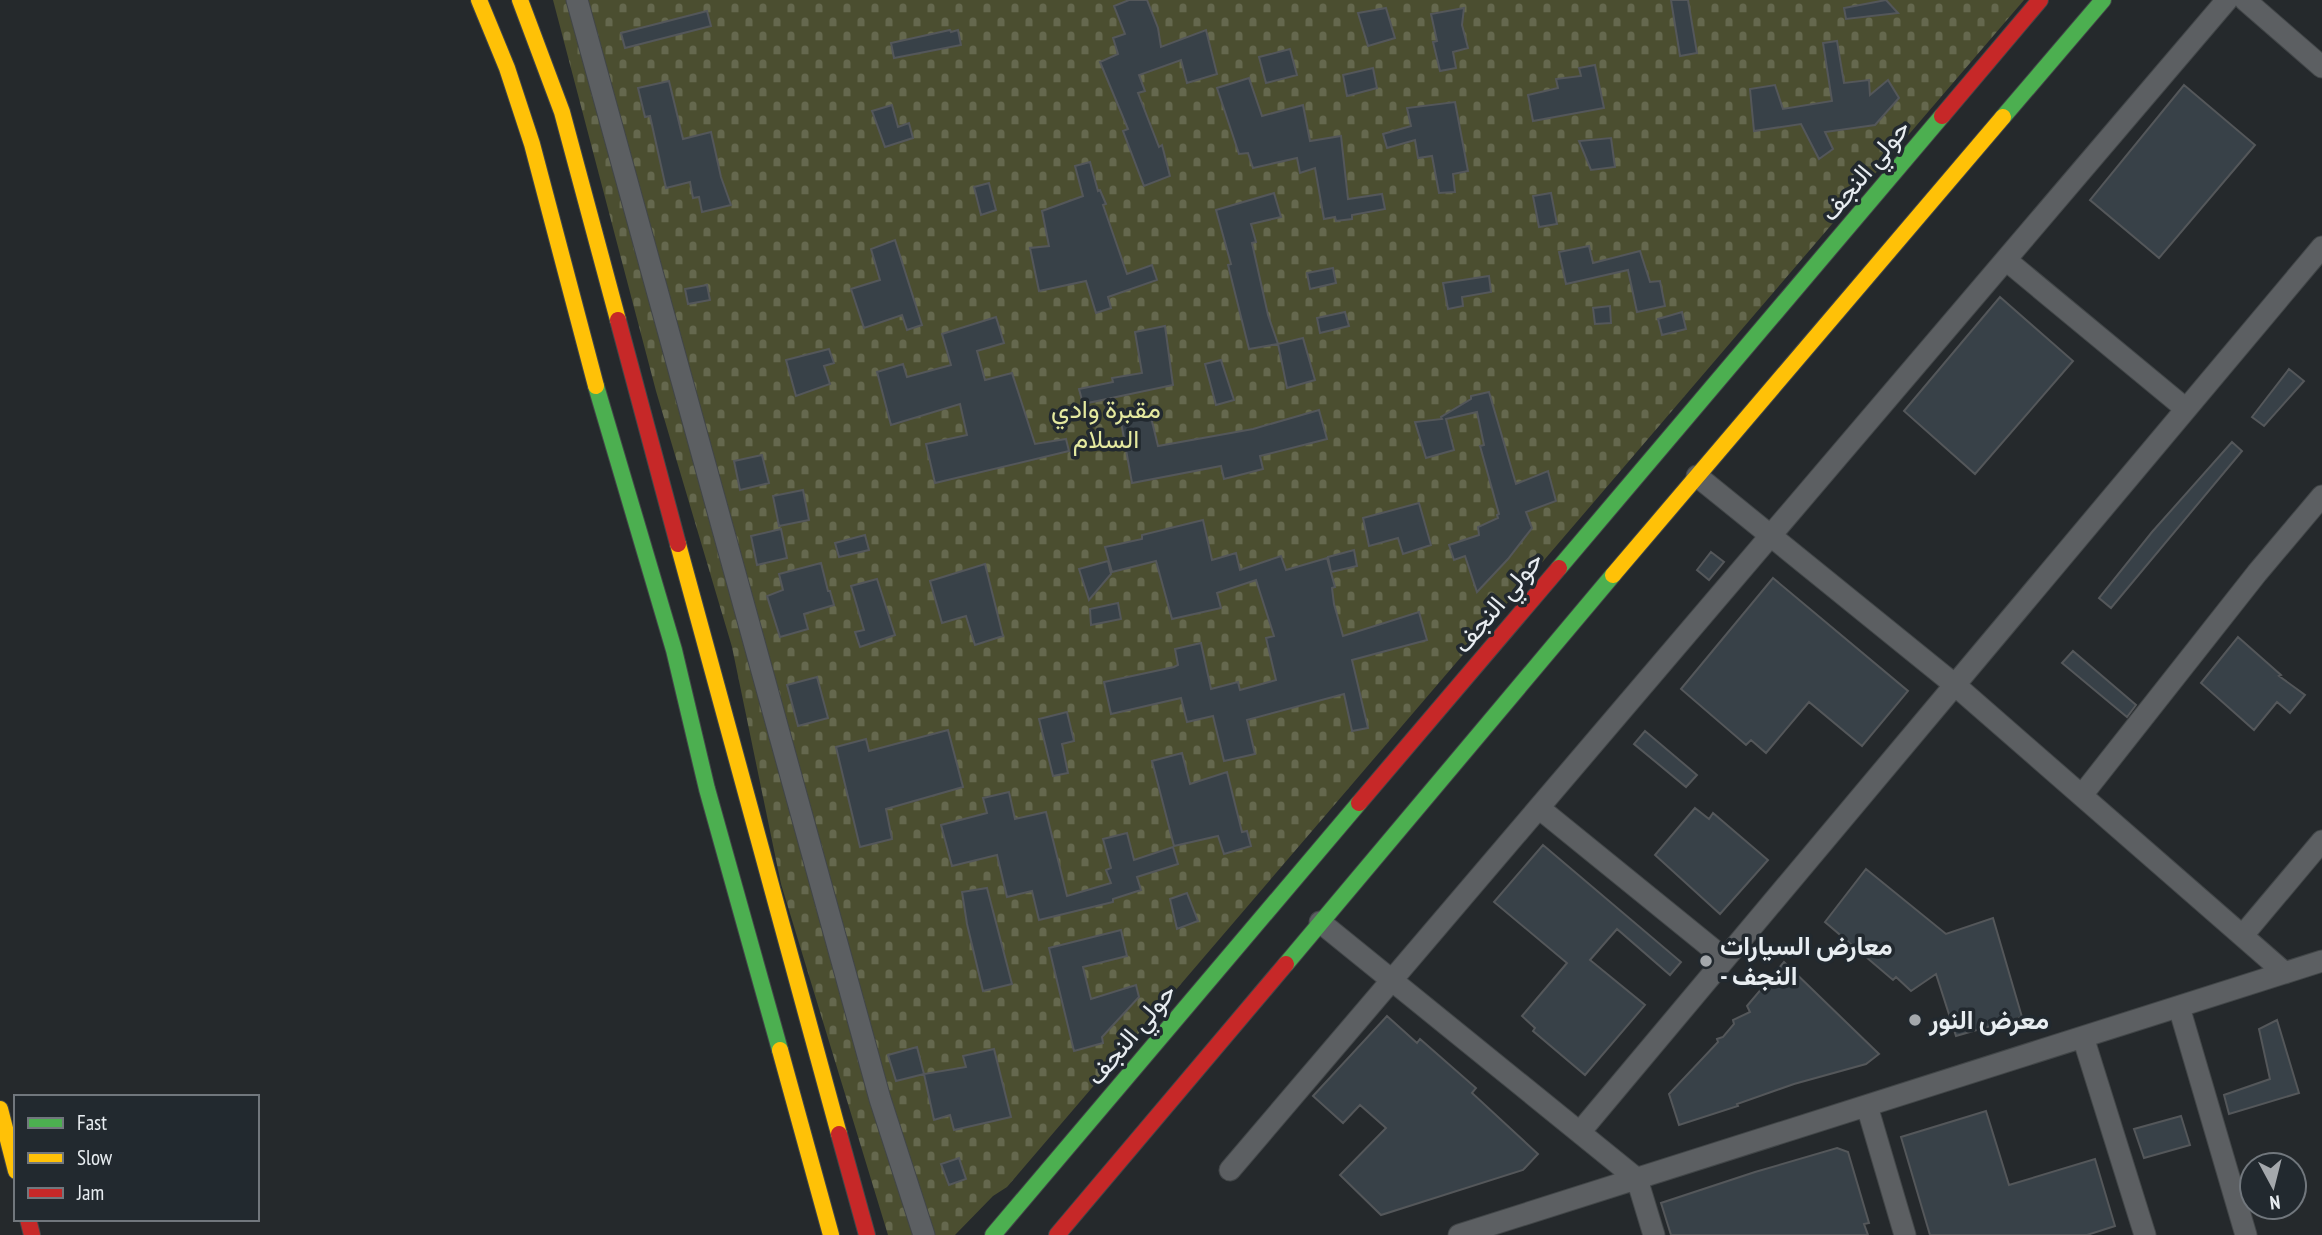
<svg xmlns="http://www.w3.org/2000/svg" width="2322" height="1235" font-family="'PT Sans Narrow',Vazirmatn,sans-serif">
<style>
.cemetery{fill:url(#cemetery-stones)}
.building{fill:#384148;stroke:#54575a;stroke-width:2}
.lines{fill:none;stroke-linecap:round;stroke-linejoin:round}
.street-casing{stroke:#424648;stroke-width:23}
.fast-casing{stroke:#424648;stroke-width:18}
.slow-casing{stroke:#424648;stroke-width:18}
.jam-casing{stroke:#424648;stroke-width:18}
.street{stroke:#5c5f62;stroke-width:21}
.fast{stroke:#4caf50;stroke-width:16}
.slow{stroke:#ffc107;stroke-width:16}
.jam{stroke:#c62828;stroke-width:16}
.poi-dot{fill:#a4a8ac;stroke:#22292f;stroke-width:2.5}
.labels{text-anchor:middle;stroke-width:7;stroke-linejoin:round;paint-order:stroke}
.street-label{font-size:26px;fill:#e8edf1;stroke:#22292f}
.park-label{font-size:26px;fill:#e4e99f;stroke:#22292f}
.poi-label{font-size:26px;font-weight:bold;fill:#e8edf1;stroke:#22292f;text-anchor:start}
</style>
<defs>
<pattern id="cemetery-stones" width="16" height="16" patternUnits="userSpaceOnUse" patternTransform="scale(1.75)"><rect width="16" height="16" fill="#4b4e30"/><path d="M2 7V4a2 2 0 0 1 4 0v3zM10 15v-3a2 2 0 0 1 4 0v3z" fill="#65684e"/></pattern>
</defs>
<rect width="100%" height="100%" fill="#25292c"/>
<path class="cemetery" d="M553 0H2024L1007 1187 993 1196 955 1235H888L781 884 732 647 656 391Z"/>
<path class="building" d="M1129 0H1147L1158 28 1161 47 1206 30 1217 74 1187 83 1181 60 1139 75 1145 91 1138 93 1159 147 1162 145 1170 176 1144 186 1123 131 1128 129 1100 62 1118 54 1113 38 1125 34 1114 6Z
M1671 0H1688L1697 53 1680 56Z
M1886 0 1898 13 1846 19 1844 8Z
M1386 8 1395 38 1368 46 1358 13Z
M1464 8 1462 25 1468 48 1453 52 1456 68 1440 71 1433 42 1437 41 1431 14Z
M707 11 711 26 625 48 621 33Z
M950 30 951 32 958 30 961 45 894 58 891 43Z
M1837 41 1844 83 1869 80 1870 95 1888 80 1899 98 1875 125 1825 132 1833 149 1819 159 1801 124 1754 131 1750 89 1775 85 1783 109 1832 101 1823 43Z
M1290 49 1297 75 1266 83 1259 57Z
M1595 65 1604 108 1533 121 1528 95 1558 88 1556 79 1581 76 1579 68Z
M1373 68 1377 88 1347 96 1343 75Z
M1249 78 1262 116 1303 105 1310 141 1341 136 1348 199 1382 194 1385 209 1352 215V219L1336 221 1335 217 1324 219 1315 168 1300 173 1297 158 1253 168 1248 153 1239 154 1217 88Z
M669 81 683 139 711 132 721 177 731 205 702 212 699 197 693 198 690 182 666 188 650 116 645 117 638 88Z
M2184 85 2255 145 2159 258 2090 200Z
M1455 102 1468 171 1453 174 1455 192 1439 193 1432 156 1418 158 1415 140 1387 148 1383 134 1411 126 1407 108Z
M892 105 898 127 909 123 913 138 885 147 872 111Z
M1611 138 1615 167 1591 170 1579 141Z
M1090 162 1098 191 1100 190 1106 204 1103 205 1127 274 1152 265 1157 280 1108 297 1111 308 1096 313 1086 281 1039 291 1030 248 1049 246 1042 211 1083 196 1075 166Z
M989 183 996 210 981 215 974 187Z
M1274 193 1281 217 1251 224 1256 242 1252 243 1268 315 1278 344 1249 349 1228 265 1231 264 1216 210Z
M1551 193 1557 224 1539 227 1533 196Z
M895 240 922 325 907 330 902 315 864 328 851 289 880 280 871 249Z
M1589 246 1593 263 1640 251 1650 282 1660 281 1665 306 1637 312 1628 270 1566 284 1559 252Z
M1333 268 1336 283 1310 289 1307 273Z
M1489 276 1491 292 1462 297 1463 306 1448 309 1443 283Z
M707 285 710 300 688 304 685 289Z
M2000 297 2073 361 1975 474 1904 411Z
M1610 306 1611 323 1595 324 1593 308Z
M1345 312 1349 326 1320 333 1317 318Z
M1682 312 1686 329 1662 335 1658 319Z
M996 317 1004 343 977 351 985 380 1012 373 1035 444 1066 439 1069 451 935 483 926 444 967 435 960 404 891 425 877 372 903 364 907 377 951 365 942 334Z
M1165 326 1173 385 1083 404 1079 389 1113 382 1112 378 1142 373 1135 332Z
M1303 338 1315 380 1287 388 1278 344Z
M829 349 834 363 824 366 830 384 796 396 786 360Z
M1221 360 1234 400 1216 405 1205 364Z
M2289 369 2304 381 2264 426 2252 417Z
M1489 392 1516 484 1548 471 1556 501 1526 512 1532 528 1508 559 1477 592 1465 556 1454 560 1449 545 1479 535 1478 527 1498 518 1497 515 1499 514 1480 446 1484 445 1477 412 1446 419 1454 450 1426 458 1415 422 1442 419 1441 417 1471 399V396Z
M1319 410 1327 439 1260 456 1263 469 1224 479 1221 466 1132 483 1121 422 1150 413 1158 446 1253 429Z
M2232 442 2242 451 2111 608 2099 598 2152 532Z
M762 455 769 483 740 490 734 461Z
M803 490 809 520 779 526 773 496Z
M1419 503 1431 545 1403 554 1398 538 1369 546 1363 518Z
M1203 520 1212 560 1236 553 1240 570 1281 556 1286 570 1327 558 1335 587 1332 588 1334 604 1343 636 1419 612 1427 640 1352 660 1368 728 1352 731 1344 694 1247 720 1255 754 1224 761 1213 716 1187 722 1181 698 1111 714 1104 682 1174 667 1178 665 1175 649 1201 643 1211 689 1238 682 1240 690 1276 680 1266 638 1274 636 1256 580 1217 593 1221 608 1172 619 1156 561 1112 572 1105 547 1142 539V535Z
M781 529 787 558 757 565 751 536Z
M865 535 869 550 839 557 835 543Z
M1354 550 1357 566 1331 572 1328 557Z
M1711 552 1724 562 1709 580 1697 570Z
M1108 561 1111 574 1089 600 1079 569Z
M821 563 828 591H830L834 605 804 614 808 629 780 637 767 596 783 590 779 574Z
M985 564 1003 636 975 645 966 616 942 623 930 581Z
M1773 578 1908 691 1862 746 1809 702 1766 753 1751 740 1746 745 1681 689Z
M877 579 895 635 860 647 855 632 864 630 851 586Z
M1118 603 1121 619 1091 625 1090 609Z
M2238 637 2281 675 2279 676 2305 695 2290 713 2277 702 2254 730 2201 683Z
M2073 651 2136 705 2127 717 2062 663Z
M817 677 828 718 798 726 787 685Z
M1067 712 1074 741 1062 744 1068 773 1053 776 1039 719Z
M948 730 963 787 886 809 892 839 860 847 836 747 866 739 869 751Z
M1645 731 1697 775 1686 787 1634 744Z
M1182 753 1190 784 1227 772 1242 832 1247 831 1251 846 1224 854 1218 836 1174 846 1152 761Z
M1009 792 1015 819 1046 812 1067 896 1111 883 1106 870 1111 868 1103 839 1127 833 1134 860 1173 847 1178 864 1137 877 1141 890 1113 899V902L1039 920 1032 891 1007 897 997 855 952 866 941 825 987 813 983 798Z
M1695 808 1709 819 1713 813 1768 860 1720 914 1655 855Z
M1543 845 1681 962 1670 975 1617 929 1590 960 1645 1005 1585 1075 1533 1031 1535 1028 1522 1016 1567 963 1494 902Z
M1866 869 1946 934 1993 918 2022 1017 1956 1036 1936 974 1911 991 1896 977 1893 980 1825 922Z
M987 888 1012 984 983 991 967 924 962 892Z
M1187 893 1198 921 1177 929 1170 899Z
M1121 930 1127 956 1083 967 1091 999 1136 985 1139 997 1102 1037 1103 1043 1074 1051 1049 948Z
M1784 962 1879 1054 1866 1064 1794 1084 1737 1104 1738 1106 1679 1125 1669 1094 1718 1042 1717 1039 1723 1037 1734 1024 1733 1020 1750 1012 1747 1006Z
M1387 1016 1417 1043 1420 1039 1476 1088 1472 1093 1538 1154 1523 1170 1381 1215 1340 1175 1386 1128 1360 1105 1343 1123 1313 1096Z
M2277 1020 2299 1093 2229 1114 2224 1095 2270 1079 2259 1029Z
M917 1047 924 1074 896 1081 888 1055Z
M994 1049 1011 1117 954 1130 950 1115 934 1120 924 1074 966 1067 963 1056Z
M1986 1111 2009 1185 2095 1159 2115 1226 2087 1235H1930L1901 1137Z
M2181 1116 2190 1145 2144 1158 2134 1129Z
M1837 1148 1848 1152 1869 1223 1864 1224 1868 1235H1671L1661 1203 1755 1172Z
M959 1158 966 1179 949 1185 941 1164Z"/>
<g class="lines">
<g class="street-casing">
<path id="street" d="M577 0 880 1099 924 1235
M2245 0 2322 67
M2006 260 2186 409
M1697 476 1955 685 2285 973
M2082 795 2257 573 2322 496
M1539 808 1725 959
M1320 922 1637 1179 1654 1235
M2243 935 2322 841
M2179 1007 2246 1235
M2083 1037 2145 1235
M1867 1106 1905 1235
M1580 1132 2322 247
M1230 1170 2227 0
M1459 1235 2322 961"/>
</g>
<g class="fast-casing">
<path id="fast" d="M2003 117 2103 0
M596 386 674 650 707 789 780 1050
M1559 568 1942 116
M1286 964 1613 575
M993 1235 1359 803"/>
</g>
<g class="slow-casing">
<path id="slow" d="M479 0 507 68 532 144 596 386
M520 0 562 112 618 320
M678 544 839 1134
M1613 575 2003 117
M780 1050 831 1235
M0 1109 16 1171"/>
</g>
<g class="jam-casing">
<path id="jam" d="M1942 116 2040 0
M618 320 678 544
M1359 803 1559 568
M839 1134 867 1235
M28 1219 32 1235
M1057 1235 1286 964"/>
</g>
<use href="#street" class="street"/>
<use href="#fast" class="fast"/>
<use href="#slow" class="slow"/>
<use href="#jam" class="jam"/>
</g>
<g class="poi-dot">
<circle cx="1706" cy="961" r="7"/>
<circle cx="1915" cy="1020" r="7"/>
</g>
<g class="labels">
<g class="street-label">
<text transform="translate(1865 170) rotate(-50)" y="9">حولي النجف</text>
<text transform="translate(1498 602) rotate(-50)" y="9">حولي النجف</text>
<text transform="translate(1131 1034) rotate(-50)" y="9">حولي النجف</text>
</g>
<g class="park-label">
<text x="1106" y="418">مقبرة وادي<tspan x="1106" dy="30">السلام</tspan></text>
</g>
<g class="poi-label">
<text x="1720" y="955">معارض السيارات<tspan x="1720" dy="30">- النجف</tspan></text>
<text x="1929" y="1029">معرض النور</text>
</g>
</g>
<rect x="14" y="1095" width="245" height="126" fill="#22292f" stroke="#71777d" stroke-width="2"/>
<rect x="28" y="1118" width="35" height="10" fill="#4caf50" stroke="#71777d" stroke-width="2"/>
<text x="77" y="1130" font-size="21" fill="#e8edf1">Fast</text>
<rect x="28" y="1153" width="35" height="10" fill="#ffc107" stroke="#71777d" stroke-width="2"/>
<text x="77" y="1165" font-size="21" fill="#e8edf1">Slow</text>
<rect x="28" y="1188" width="35" height="10" fill="#c62828" stroke="#71777d" stroke-width="2"/>
<text x="77" y="1200" font-size="21" fill="#e8edf1">Jam</text>
<g transform="translate(2273 1186) rotate(173)"><circle r="33" fill="#22292f" stroke="#71777d" stroke-width="2"/>
<path d="M0-5L12 26L0 18L-12 26Z" fill="#a4a8ac"/>
<text y="-10" font-size="19" font-weight="bold" text-anchor="middle" fill="#e8edf1">N</text>
</g>
</svg>
